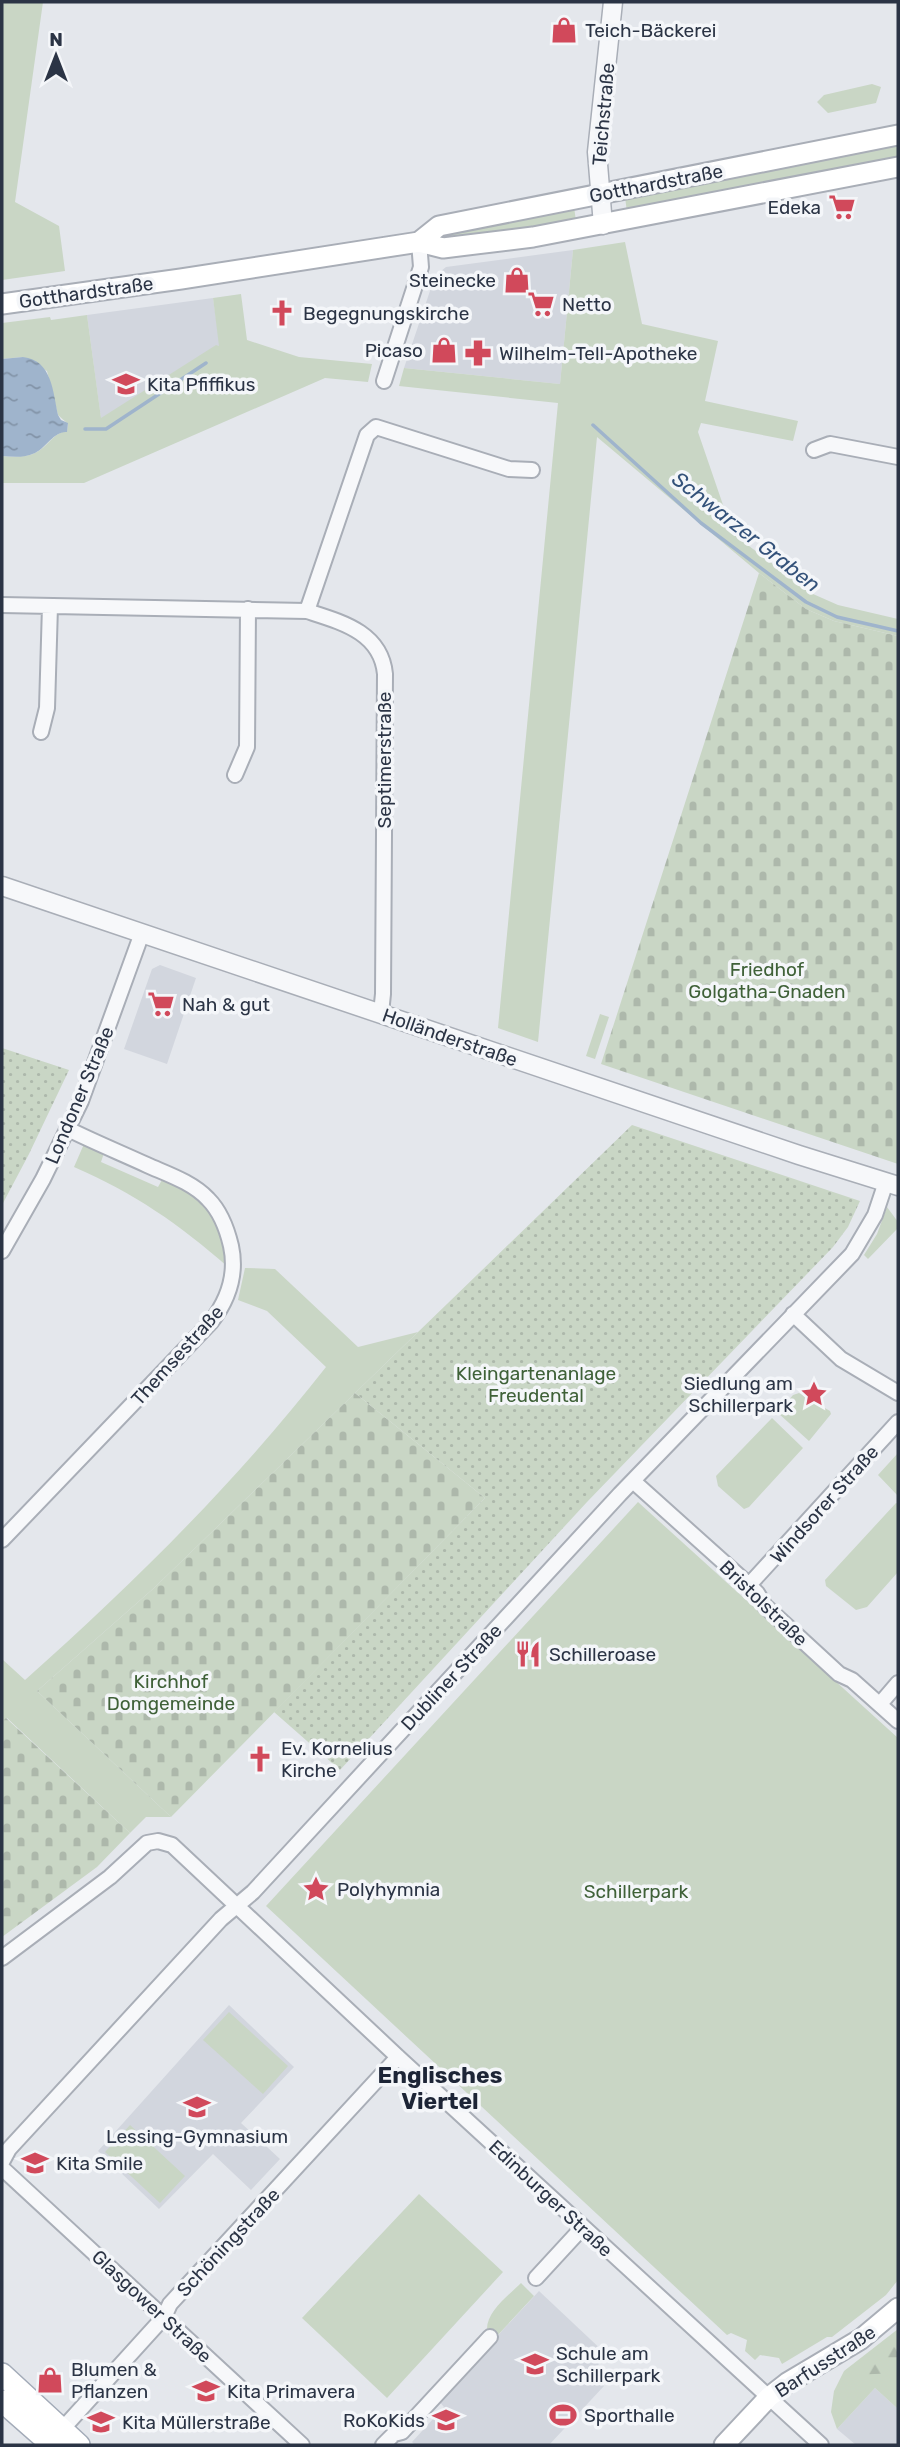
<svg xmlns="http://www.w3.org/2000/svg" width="900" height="2447" font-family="Rubik,sans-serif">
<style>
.built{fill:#d2d6de}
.green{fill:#c9d6c5}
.forest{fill:url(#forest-firs)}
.cemetery{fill:url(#cemetery-stones)}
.garden{fill:url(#garden-dots)}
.water{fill:url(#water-ripples)}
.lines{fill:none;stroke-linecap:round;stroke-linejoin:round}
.stream{stroke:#9fb4cc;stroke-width:3.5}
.minor-casing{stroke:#a9aeb7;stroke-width:18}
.tertiary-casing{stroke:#a9aeb7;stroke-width:21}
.secondary-casing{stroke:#a9aeb7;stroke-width:23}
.primary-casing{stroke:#a3abb8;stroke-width:24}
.minor{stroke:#f7f8fa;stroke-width:14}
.tertiary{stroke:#f7f8fa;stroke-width:18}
.secondary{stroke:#fff;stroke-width:19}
.primary{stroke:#fff;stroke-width:21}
.labels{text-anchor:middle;stroke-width:7;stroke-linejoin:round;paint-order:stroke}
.poi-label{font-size:19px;fill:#2b3445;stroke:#f4f6f9;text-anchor:start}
.street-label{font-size:19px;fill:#2b3445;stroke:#f4f6f9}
.park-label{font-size:19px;fill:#3f6138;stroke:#f4f6f9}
.water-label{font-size:21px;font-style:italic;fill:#34527a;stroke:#f4f6f9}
.quarter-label{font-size:23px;font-weight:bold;fill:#1d2536;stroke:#f4f6f9}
</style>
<defs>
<pattern id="forest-firs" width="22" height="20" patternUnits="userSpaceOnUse" patternTransform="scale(1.75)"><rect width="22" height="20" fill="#c9d6c5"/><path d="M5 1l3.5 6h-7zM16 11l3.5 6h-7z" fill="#adb8ab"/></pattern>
<pattern id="cemetery-stones" width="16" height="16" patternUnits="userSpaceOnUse" patternTransform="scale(1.75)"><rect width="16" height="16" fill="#c9d6c5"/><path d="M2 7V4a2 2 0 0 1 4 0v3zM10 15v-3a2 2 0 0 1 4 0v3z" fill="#adb8ab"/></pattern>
<pattern id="garden-dots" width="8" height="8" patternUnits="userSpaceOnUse" patternTransform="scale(1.75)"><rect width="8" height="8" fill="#c9d6c5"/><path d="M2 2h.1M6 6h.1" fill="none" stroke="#adb8ab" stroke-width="1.8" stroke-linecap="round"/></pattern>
<pattern id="water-ripples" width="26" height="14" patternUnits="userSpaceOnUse" patternTransform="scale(1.75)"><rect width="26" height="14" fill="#9fb4cc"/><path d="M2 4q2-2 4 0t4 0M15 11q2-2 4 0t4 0" fill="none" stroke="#8293a7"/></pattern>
</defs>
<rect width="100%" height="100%" fill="#e4e7ec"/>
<path class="built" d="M573 250 560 384 404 368 435 276 446 267Z
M213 298 220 346H216L101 419 87 315Z
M160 965 196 978 167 1064 124 1049 152 969Z
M229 2005 294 2067 241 2123 280 2159 251 2190 213 2154 159 2209 98 2151Z
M539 2291 607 2355 591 2373 604 2386 549 2445H415L412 2442 444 2407 438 2400Z
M875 2388 898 2409V2445H856L837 2429Z"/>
<path class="green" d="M2 2H43L15 202 59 226 65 271 2 280Z
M872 84 881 87 876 103 828 113 817 102 824 95Z
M898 142V160L627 212 625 197Z
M574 207 576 221 438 240V234Z
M625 242 642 324 718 341 705 401 798 421 793 441 701 423 698 432 733 534 813 594 838 605 898 619V636L834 621 806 609 759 573 597 437 538 1042 498 1028 558 403 399 386 404 368 560 384 573 250Z
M241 294 247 340 299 357 372 364 368 382 325 378 84 483H2V456C15 457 29 458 40 450 50 443 55 432 67 431L68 424 58 415 47 371 23 357 2 359V323L50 317 51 320 87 315 101 418 216 345 219 346 213 298Z
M600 1014 609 1017 595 1059 586 1056Z
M84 1144 104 1153 101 1162 158 1187 163 1178C207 1200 222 1217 228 1267 179 1224 134 1193 74 1167Z
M887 1207 898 1222V1228L868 1259 864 1255 877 1234Z
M245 1268 275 1269 358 1347 418 1332 154 1588 37 1691 171 1817H146L130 1833 7 1718 2 1722V1659L25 1680C134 1583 236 1482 326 1367L267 1311 238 1300Z
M799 1393 830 1411 831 1414 809 1441 778 1413 793 1395Z
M772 1418 803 1448 749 1507 744 1509 718 1486 716 1476Z
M898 1453V1496L878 1475Z
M638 1502 898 1738V2280L886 2295 832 2337H827L782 2364 779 2358 760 2355 755 2360 745 2351 747 2340 731 2333 727 2335 266 1906Z
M896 1503 898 1504V1572L867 1607 856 1610 826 1586 825 1580Z
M229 2012 288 2066 263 2094 203 2040Z
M130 2125 185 2176 160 2203 105 2152Z
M419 2194 503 2272 387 2398 302 2318Z
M521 2283 534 2296 496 2337 487 2329C487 2311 509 2295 521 2283Z
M898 2329V2409L875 2388 837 2429 831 2412 834 2391 844 2371Z"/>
<path class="forest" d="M898 2335V2373L852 2375 849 2372Z"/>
<path class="cemetery" d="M759 573 806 609 834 621 898 636V1164L601 1064Z
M355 1393 485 1498 171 1817 37 1691 154 1588Z
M6 1718 130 1833 97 1867 2 1937V1722Z"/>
<path class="garden" d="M2 1048 69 1070 29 1154 2 1205Z
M632 1125 860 1201 848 1227 833 1247 587 1502 340 1770 274 1712 485 1498 355 1393Z"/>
<path class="water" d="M23 357C52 360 53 392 58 415L61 420 68 423 67 432C54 431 47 447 35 453 25 458 13 457 2 456V359Z"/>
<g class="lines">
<path class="stream" d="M593 425 701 523 806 602 837 617 898 631
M85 429H106L206 363"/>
<g class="minor-casing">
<path id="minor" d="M384 381 421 267 419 242
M814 450 830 444 898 457
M2 605 307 611C341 622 381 632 385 674L383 994 381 1013
M307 611 367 435 376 427 509 469 532 470
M41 732 47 708 50 606
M235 775 247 747 248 609
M2 1251 43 1179 81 1101 142 933
M793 1314 841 1359 898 1393
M633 1481 749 1585 757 1593 765 1606 839 1674 852 1680 898 1721
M2 1540 211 1322C228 1300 237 1274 231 1246 227 1229 221 1212 208 1199 192 1182 167 1174 147 1165 121 1153 94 1142 68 1129
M749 1585 898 1422
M880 1704 898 1683
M2 1958 110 1877 147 1843 158 1841 172 1845 398 2057 821 2445
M2 2162 9 2149 221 1919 253 1892 620 1494 852 1254 875 1215 886 1182
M2 2168 302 2445
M536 2278 583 2227
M57 2435 164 2317 170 2304 398 2057
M383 2445 394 2434 402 2432 490 2337"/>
</g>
<g class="tertiary-casing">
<path id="tertiary" d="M603 225 597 152 613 2
M2 886 799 1155 898 1186"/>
</g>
<g class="secondary-casing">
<path id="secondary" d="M419 242 439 226 898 135
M2 304 181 279 419 242 443 248 533 237 898 167
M724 2445 769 2397 787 2383 861 2339 898 2308"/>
</g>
<g class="primary-casing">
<path id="primary" d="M2 2374 79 2445
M2 2401 52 2445"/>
</g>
<use href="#minor" class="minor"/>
<use href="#tertiary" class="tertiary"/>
<use href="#secondary" class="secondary"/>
<use href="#primary" class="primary"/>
</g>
<defs>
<g id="shop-bare" transform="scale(2.1)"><path d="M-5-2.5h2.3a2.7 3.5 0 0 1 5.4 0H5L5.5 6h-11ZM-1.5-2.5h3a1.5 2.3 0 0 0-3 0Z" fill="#d1495b" stroke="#f4f6f9" stroke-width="2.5" paint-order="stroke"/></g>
<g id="supermarket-bare" transform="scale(2.1)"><path d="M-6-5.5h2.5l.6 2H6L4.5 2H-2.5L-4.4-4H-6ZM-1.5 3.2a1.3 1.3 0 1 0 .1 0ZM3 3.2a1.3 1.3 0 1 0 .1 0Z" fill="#d1495b" stroke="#f4f6f9" stroke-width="2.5" paint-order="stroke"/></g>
<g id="church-bare" transform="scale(2.1)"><path d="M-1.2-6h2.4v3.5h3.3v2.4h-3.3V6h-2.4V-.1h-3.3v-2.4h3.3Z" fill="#d1495b" stroke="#f4f6f9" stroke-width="2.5" paint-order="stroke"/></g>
<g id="pharmacy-bare" transform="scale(2.1)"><path d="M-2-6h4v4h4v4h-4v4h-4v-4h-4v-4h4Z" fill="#d1495b" stroke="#f4f6f9" stroke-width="2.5" paint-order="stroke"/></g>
<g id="school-bare" transform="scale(2.1)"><path d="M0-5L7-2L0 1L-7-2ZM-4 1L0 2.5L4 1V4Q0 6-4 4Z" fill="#d1495b" stroke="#f4f6f9" stroke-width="2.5" paint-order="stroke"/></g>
<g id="sight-bare" transform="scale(2.1)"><path d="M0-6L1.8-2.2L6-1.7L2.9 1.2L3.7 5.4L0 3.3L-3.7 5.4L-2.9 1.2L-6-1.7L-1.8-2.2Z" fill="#d1495b" stroke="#f4f6f9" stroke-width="2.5" paint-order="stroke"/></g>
<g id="restaurant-bare" transform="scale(2.1)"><path d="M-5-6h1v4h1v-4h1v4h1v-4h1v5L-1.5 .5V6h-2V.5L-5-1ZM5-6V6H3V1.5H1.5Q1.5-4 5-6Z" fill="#d1495b" stroke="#f4f6f9" stroke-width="2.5" paint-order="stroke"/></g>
<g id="stadium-bare" transform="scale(2.1)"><path d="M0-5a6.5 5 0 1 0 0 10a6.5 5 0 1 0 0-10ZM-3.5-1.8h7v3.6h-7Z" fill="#d1495b" stroke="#f4f6f9" stroke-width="2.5" paint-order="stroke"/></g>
</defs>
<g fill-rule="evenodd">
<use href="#shop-bare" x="564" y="30"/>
<use href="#supermarket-bare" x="842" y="207"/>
<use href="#shop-bare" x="517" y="280"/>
<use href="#supermarket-bare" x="541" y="304"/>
<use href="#church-bare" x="282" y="313"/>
<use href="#shop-bare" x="444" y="350"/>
<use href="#pharmacy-bare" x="478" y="353"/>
<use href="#school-bare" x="126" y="384"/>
<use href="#supermarket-bare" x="161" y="1004"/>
<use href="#sight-bare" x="814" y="1394"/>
<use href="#restaurant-bare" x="528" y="1654"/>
<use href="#church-bare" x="260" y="1759"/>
<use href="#sight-bare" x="316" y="1889"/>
<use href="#school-bare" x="197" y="2107"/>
<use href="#school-bare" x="35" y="2163"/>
<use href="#school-bare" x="535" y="2364"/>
<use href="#shop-bare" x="50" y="2380"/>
<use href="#school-bare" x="206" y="2391"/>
<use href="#stadium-bare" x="563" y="2415"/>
<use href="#school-bare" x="446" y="2420"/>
<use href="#school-bare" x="101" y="2422"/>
</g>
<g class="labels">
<g class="poi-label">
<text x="585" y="37">Teich-Bäckerei</text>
<text x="821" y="214" text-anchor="end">Edeka</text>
<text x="496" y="287" text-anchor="end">Steinecke</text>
<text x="562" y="311">Netto</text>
<text x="303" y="320">Begegnungskirche</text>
<text x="423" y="357" text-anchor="end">Picaso</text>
<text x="499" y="360">Wilhelm-Tell-Apotheke</text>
<text x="147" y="391">Kita Pfiffikus</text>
<text x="182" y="1011">Nah &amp; gut</text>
<text x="793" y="1390" text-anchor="end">Siedlung am<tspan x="793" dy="22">Schillerpark</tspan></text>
<text x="549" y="1661">Schilleroase</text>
<text x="281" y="1755">Ev. Kornelius<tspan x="281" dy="22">Kirche</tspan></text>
<text x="337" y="1896">Polyhymnia</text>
<text x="197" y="2143" text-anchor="middle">Lessing-Gymnasium</text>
<text x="56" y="2170">Kita Smile</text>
<text x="556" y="2360">Schule am<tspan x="556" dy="22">Schillerpark</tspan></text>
<text x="71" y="2376">Blumen &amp;<tspan x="71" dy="22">Pflanzen</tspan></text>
<text x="227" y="2398">Kita Primavera</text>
<text x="584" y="2422">Sporthalle</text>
<text x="425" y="2427" text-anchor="end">RoKoKids</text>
<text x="122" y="2429">Kita Müllerstraße</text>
</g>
<g class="street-label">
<text transform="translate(603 114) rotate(-85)" y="7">Teichstraße</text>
<text transform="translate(656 183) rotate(-11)" y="7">Gotthardstraße</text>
<text transform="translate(86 292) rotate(-8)" y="7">Gotthardstraße</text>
<text transform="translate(384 760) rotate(-90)" y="7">Septimerstraße</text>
<text transform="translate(450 1037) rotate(19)" y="7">Holländerstraße</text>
<text transform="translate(79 1095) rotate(-67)" y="7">Londoner Straße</text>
<text transform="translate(177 1355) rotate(-48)" y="7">Themsestraße</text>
<text transform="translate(824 1504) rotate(-48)" y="7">Windsorer Straße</text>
<text transform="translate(764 1603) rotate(44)" y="7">Bristolstraße</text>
<text transform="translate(451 1677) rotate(-47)" y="7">Dubliner Straße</text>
<text transform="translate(551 2198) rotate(43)" y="7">Edinburger Straße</text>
<text transform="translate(228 2242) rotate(-47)" y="7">Schöningstraße</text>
<text transform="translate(152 2306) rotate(43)" y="7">Glasgower Straße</text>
<text transform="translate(825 2361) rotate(-33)" y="7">Barfusstraße</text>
</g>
<g class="park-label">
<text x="767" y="976">Friedhof<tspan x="767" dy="22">Golgatha-Gnaden</tspan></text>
<text x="536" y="1380">Kleingartenanlage<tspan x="536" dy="22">Freudental</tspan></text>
<text x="171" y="1688">Kirchhof<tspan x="171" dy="22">Domgemeinde</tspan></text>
<text x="636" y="1898">Schillerpark</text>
</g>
<g class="water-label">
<text transform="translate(746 532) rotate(38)" y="7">Schwarzer Graben</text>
</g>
<g class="quarter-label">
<text x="440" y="2083">Englisches<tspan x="440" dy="26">Viertel</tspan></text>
</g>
</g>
<rect width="900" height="2447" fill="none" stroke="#2b3445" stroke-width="7"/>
<g transform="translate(56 56)" stroke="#f4f6f9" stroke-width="5" paint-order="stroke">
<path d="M0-5L12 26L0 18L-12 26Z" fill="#2b3445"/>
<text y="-10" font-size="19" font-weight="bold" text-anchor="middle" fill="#2b3445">N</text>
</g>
</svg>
